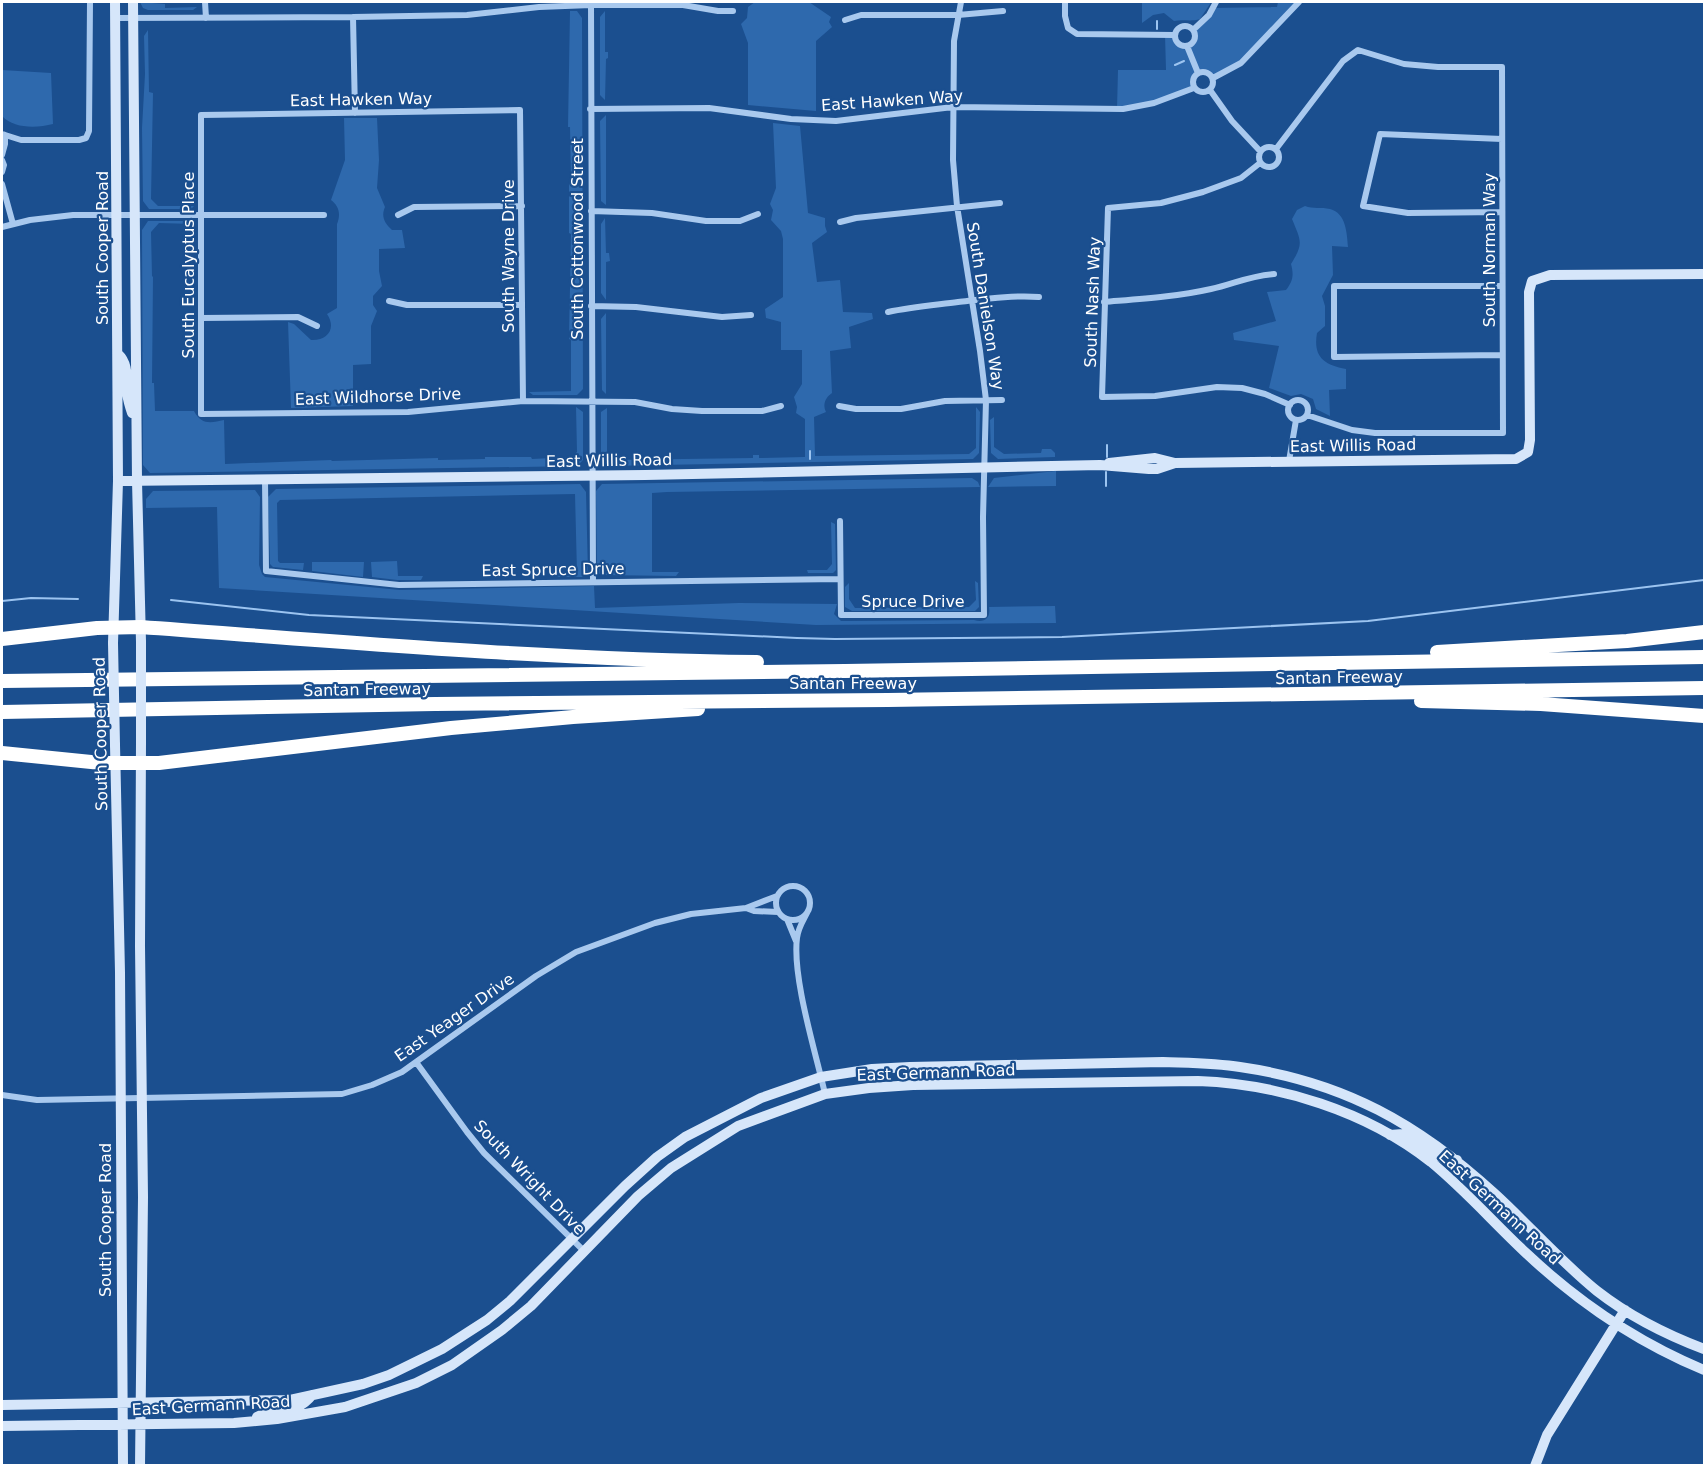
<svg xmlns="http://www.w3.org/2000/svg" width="1706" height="1467" font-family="'DejaVu Sans',sans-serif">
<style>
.green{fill:#2e69ad}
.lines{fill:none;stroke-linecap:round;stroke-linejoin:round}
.stream{stroke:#9cc4f0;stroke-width:2}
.street{stroke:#a9c9ee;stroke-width:6}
.secondary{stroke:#d6e6fa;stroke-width:10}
.highway{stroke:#fff;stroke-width:14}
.secondary-bridge{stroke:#d6e6fa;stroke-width:10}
.labels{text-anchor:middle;stroke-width:4.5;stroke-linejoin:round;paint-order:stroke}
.street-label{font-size:16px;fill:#fff;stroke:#1b4f8f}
</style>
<rect width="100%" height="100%" fill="#1b4f8f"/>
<path class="green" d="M140 2 165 4V8L197 7 193 10H148L143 8Z
M755 2H809L831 17 829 22 832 27 816 41V111L748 105V43L741 24 747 18 748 7Z
M1142 2H1210V4L1200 19C1191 22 1183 19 1174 21L1164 13 1153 15 1142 23Z
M1278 2H1299L1241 63 1213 78 1208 73H1198L1193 78 1194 88 1154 103 1117 109 1118 70H1166L1165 35H1174L1178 44 1187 46 1195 40 1193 30 1213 8 1277 7Z
M570 11H577L582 18 583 389 577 395H533L529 392 571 391V340L569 339 571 234 569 233V179H571L570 127H568Z
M605 11V52H608V58L606 59 605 100 600 95V17Z
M148 30 149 92 153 93 151 199 158 206H194L191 209H149L143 201 142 128 145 74 144 36Z
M2 70 51 73 53 124C37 128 14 129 2 116Z
M606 115V205L601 201 600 121Z
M344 118H377L379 160 377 188 385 207C381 216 384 223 392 230H402L405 248 379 249V271L382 286 373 296V305L377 311 371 326V364L353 365V406L291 408 288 322 294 324 311 340C327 341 337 329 327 314L337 308V224C341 214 339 206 331 200L345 160Z
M773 123 800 126 808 213 825 218V226L827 232 812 243 817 282 840 280 843 312 872 313 873 319 849 327 851 348 830 351 832 393C826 397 822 404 826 412L814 417 815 456 969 454 976 448V407L980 412 979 453 973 459 609 466 601 459V412L607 408V453L613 460 753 458V455H759V458L805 457V419L796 413 797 407 794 397 802 384V350H781V322L766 318 765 309 783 297V239L781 231 771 220 773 210 770 204 776 188Z
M1305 206C1313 209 1321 207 1330 209 1346 213 1347 233 1348 247L1332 246 1333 275 1322 296 1325 306V326L1317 333C1313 356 1323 365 1346 369V389L1329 390 1330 416 1316 409 1313 399 1301 394 1291 396 1269 388 1279 346 1234 340 1233 333 1276 321 1267 292 1286 290C1293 281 1294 275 1291 264 1304 243 1301 241 1292 219L1297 210Z
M605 218 606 253H609L610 261 606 262V300L601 293V224Z
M148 221H189L194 224 159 223 151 232 152 276 153 277 152 383H154L155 411H194C201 425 211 423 224 420L225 464 331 460 332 461 438 458V460L485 459V457H531L532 459 572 457 577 452 576 407 583 412V460L577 466 150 473 143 465 142 230Z
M606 313V394L602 390 601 319Z
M994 417V447L1004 454 1041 453 1042 449H1051L1055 453V457L998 459 991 453 990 420Z
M1056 471V486L988 487 994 478Z
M972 478 978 482 980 487 667 492 652 493V572H679L676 576 601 575 597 572 596 491 602 484Z
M580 484 586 492 588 573 582 577H553L550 573H577L575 494 280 500 277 503 278 561 280 563H304L303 570 273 567 270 564 268 497 276 489Z
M255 490 260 497 259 565 262 574 265 577 400 590 594 586 595 608 739 603 837 604 834 614 841 621H847L974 620C984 623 991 619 989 607L1055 606 1056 623 816 625 219 588 217 507 146 508V499L153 491Z
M831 522 835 524 836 570 833 573H808L807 570H827L832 564Z
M397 561 398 576H423L421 580H397L372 577 371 562Z
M312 562H364L363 577 312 571Z
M975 581 978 583 979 607 975 611H852L845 607V587L849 583V599L855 608 969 607 976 600Z"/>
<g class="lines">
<path class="stream" d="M1157 21V29
M1175 65 1184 61
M1107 445V457
M810 451V459
M1106 472V486
M171 600 309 615 797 638 835 639 1062 637 1368 621 1704 580
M2 601 31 598 78 599"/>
<path class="street" d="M205 2 206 18
M1065 2V16L1068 28 1077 34 1174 35
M591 3 593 582
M353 17 355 113
M115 18 353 17 467 15 539 7 591 5H683L718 11H733
M845 20 861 15H958L1003 11
M1175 36a10 10 0 1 1 20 0a10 10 0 1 1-20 0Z
M1193 30 1209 15 1216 2
M1187 46 1198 73
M1193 82a10 10 0 1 1 20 0a10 10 0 1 1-20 0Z
M1213 78 1241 63 1299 2
M1210 90 1232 121 1260 151
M590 109 709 108 791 119 836 121 953 107 1123 109 1154 103 1194 88
M2 134 21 140H79L86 138 89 131 90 2
M2 139 5 135V144L2 155
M1502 139 1380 134 1363 206 1408 213 1502 212
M1259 157a10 10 0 1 1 20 0a10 10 0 1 1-20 0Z
M1276 149 1343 61 1358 50 1404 64 1438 67H1502L1503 433H1375L1352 430 1307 415
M2 160 4 165 2 172
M1260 163 1241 178 1203 192 1161 203 1108 208 1102 397 1155 396 1217 387 1242 388 1265 394 1290 405
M2 184 13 224
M591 211 652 213 706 221H740L758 214
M398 215 414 207 522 206
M840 222 856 218 1000 203
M2 227 30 220 73 215H324
M1502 286H1334V357L1502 355
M389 301 407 305H522
M1104 302C1140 299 1175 297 1211 289 1234 284 1248 276 1274 274
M591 306 636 307 722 317 751 315
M888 312C911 307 935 305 958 302 985 299 1013 295 1039 297
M201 318 298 317 317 326
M1288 410a10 10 0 1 1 20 0a10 10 0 1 1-20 0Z
M523 401 520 110 201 115V414L408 412 523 401 635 402 672 409 702 411H762L781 406
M839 406 856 409H901L945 401 1002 400
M1289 461 1296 420
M265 480 266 571 399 585 840 579
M840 521 841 615H984L983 517 986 400 980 351 957 206 953 160 954 41 961 2
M776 903a17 17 0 1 1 34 0a17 17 0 1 1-34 0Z
M746 908 754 911 778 912
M807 913C803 921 798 928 797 938 792 978 816 1053 825 1094
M787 919 796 941
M416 1062 467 1132 484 1153 584 1251
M2 1095 37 1100 342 1094 372 1085 402 1072 536 976 576 952 655 923 691 914 746 908 777 896"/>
<path class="secondary" d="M133 2 137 481 141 642
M118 354C129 364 126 379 127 393 128 400 130 407 132 413
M1109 463 1155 458 1175 463 1516 459 1528 452 1530 440 1529 292 1532 281 1550 275 1704 274
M118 481 645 475 1100 465 1149 469H1157L1175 463
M113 643 118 481 115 2
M115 745 120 972 123 1466
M1390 1135 1403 1134 1444 1159 1457 1160
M2 1405 290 1400 363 1384 389 1375 442 1349 487 1320 510 1301 625 1186 657 1157 685 1137 761 1098 821 1077 872 1069 910 1067 1163 1062C1189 1063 1215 1063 1240 1067 1344 1082 1419 1124 1495 1194 1530 1226 1561 1262 1597 1291 1629 1316 1667 1335 1704 1349
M257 1417C277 1406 296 1416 312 1395
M2 1426 234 1423 277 1419 345 1407 416 1383 452 1365 502 1330 531 1306 638 1196 671 1168 738 1126 825 1094 869 1088 913 1085 1198 1081C1279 1084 1366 1111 1431 1162 1465 1190 1494 1223 1526 1253 1578 1302 1639 1343 1704 1370
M140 1466 143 1197 140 946 141 743
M1535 1466 1547 1435 1625 1310"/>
<path class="highway" d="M2 639 97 628 141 627C346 642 551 660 757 662
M1437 652 1627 641 1704 632
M2 681 845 671 1704 657
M1421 701 1541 704 1704 716
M2 712 435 704 888 700 1704 688
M2 753 101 763H159L451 728 573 717 698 709"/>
<path class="secondary-bridge" d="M141 642V743
M113 643 115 745"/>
</g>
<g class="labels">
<g class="street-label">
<text transform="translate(361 99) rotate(-1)" y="6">East Hawken Way</text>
<text transform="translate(892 100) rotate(-4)" y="6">East Hawken Way</text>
<text transform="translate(577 239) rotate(-90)" y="6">South Cottonwood Street</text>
<text transform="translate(102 248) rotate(-90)" y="6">South Cooper Road</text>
<text transform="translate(1489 250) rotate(-90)" y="6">South Norman Way</text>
<text transform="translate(508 256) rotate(-90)" y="6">South Wayne Drive</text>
<text transform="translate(188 265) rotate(-90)" y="6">South Eucalyptus Place</text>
<text transform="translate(1092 302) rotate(-88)" y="6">South Nash Way</text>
<text transform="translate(986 306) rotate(81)" y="6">South Danielson Way</text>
<text transform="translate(378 396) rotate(-2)" y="6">East Wildhorse Drive</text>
<text transform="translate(1353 445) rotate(-1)" y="6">East Willis Road</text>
<text transform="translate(609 460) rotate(-1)" y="6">East Willis Road</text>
<text transform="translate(553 569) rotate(-1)" y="6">East Spruce Drive</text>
<text x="913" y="607">Spruce Drive</text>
<text transform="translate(1339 677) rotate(-1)" y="6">Santan Freeway</text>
<text x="853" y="689">Santan Freeway</text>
<text transform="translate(367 689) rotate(-1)" y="6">Santan Freeway</text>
<text transform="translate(100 734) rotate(-91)" y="6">South Cooper Road</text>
<text transform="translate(454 1017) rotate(-35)" y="6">East Yeager Drive</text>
<text transform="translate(936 1072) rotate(-2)" y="6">East Germann Road</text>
<text transform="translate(530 1177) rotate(46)" y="6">South Wright Drive</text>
<text transform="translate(1500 1207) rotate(43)" y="6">East Germann Road</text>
<text transform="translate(105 1220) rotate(-90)" y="6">South Cooper Road</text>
<text transform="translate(211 1405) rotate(-3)" y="6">East Germann Road</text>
</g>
</g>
<rect width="1706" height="1467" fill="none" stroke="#ffffff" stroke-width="6"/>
</svg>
